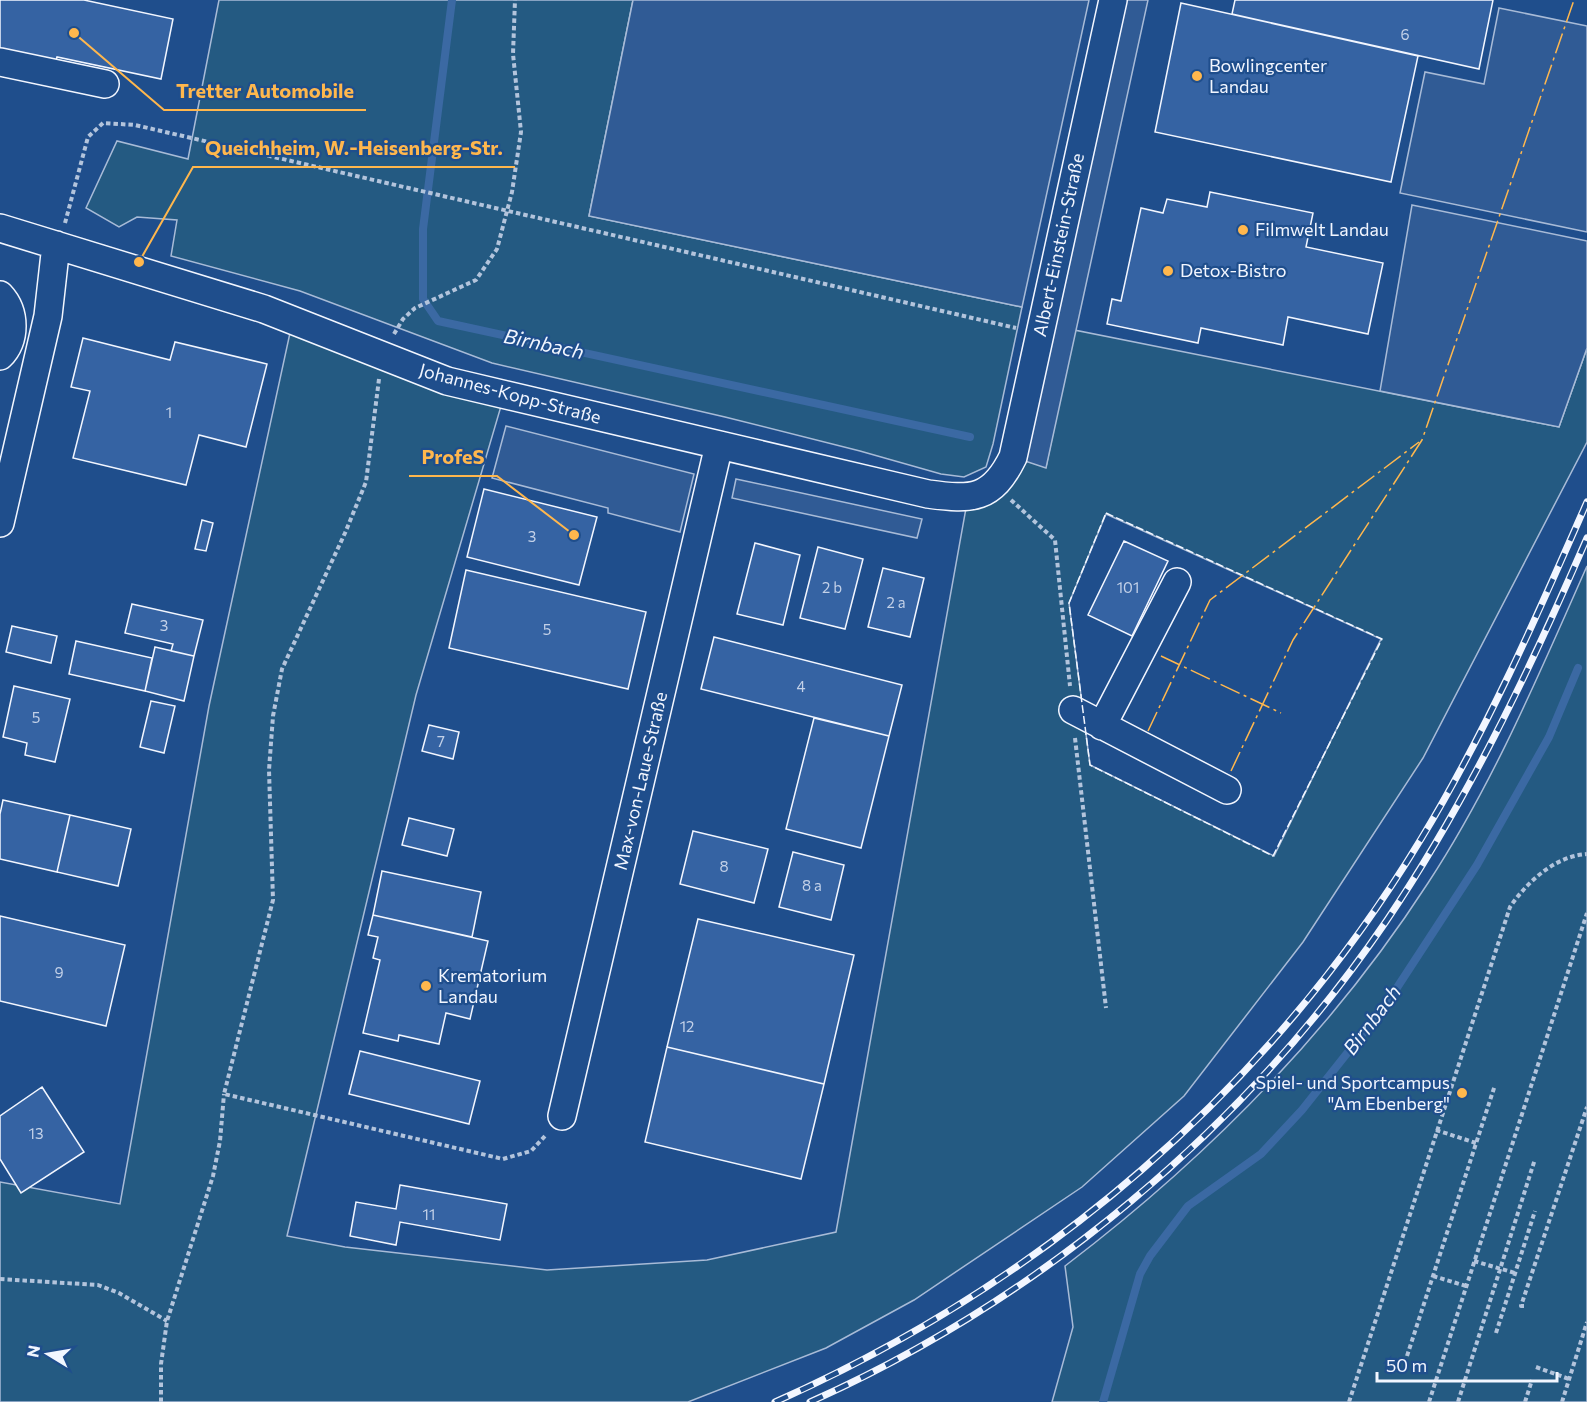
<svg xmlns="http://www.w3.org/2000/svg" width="1587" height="1402" font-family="Commissioner,sans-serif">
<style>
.green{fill:#245a82;stroke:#a8bbd7;stroke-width:1.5;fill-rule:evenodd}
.parking{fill:#305b95;stroke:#a8bbd7;stroke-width:1.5}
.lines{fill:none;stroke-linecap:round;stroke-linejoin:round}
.stream{stroke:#3b69a3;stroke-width:8}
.building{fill:#3563a3;stroke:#f2f6ff;stroke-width:1.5}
.minor-casing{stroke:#f2f6ff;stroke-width:30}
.path{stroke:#b3c4dc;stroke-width:4;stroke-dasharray:4.5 3;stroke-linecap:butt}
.minor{stroke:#1f4e8c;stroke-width:27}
.rail-casing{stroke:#f2f6ff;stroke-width:7}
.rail{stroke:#1f4e8c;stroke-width:4.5;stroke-dasharray:14;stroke-linecap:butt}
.fence{stroke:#f2f6ff;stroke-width:1.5;stroke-dasharray:8 3;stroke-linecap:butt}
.power{stroke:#ffb74d;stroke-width:1.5;stroke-dasharray:21 4.5 3 4.5;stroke-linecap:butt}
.poi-dot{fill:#ffb74d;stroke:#1f4e8c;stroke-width:2}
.labels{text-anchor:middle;stroke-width:4.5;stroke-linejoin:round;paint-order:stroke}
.number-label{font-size:15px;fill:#c3d1e8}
.poi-label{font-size:18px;fill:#f2f6ff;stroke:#1f4e8c;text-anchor:start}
.street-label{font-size:18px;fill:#f2f6ff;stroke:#1f4e8c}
.water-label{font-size:20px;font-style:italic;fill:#f2f6ff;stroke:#1f4e8c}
.leader{fill:none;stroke:#ffb74d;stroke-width:2}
.callout-dot{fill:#ffb74d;stroke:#1f4e8c;stroke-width:2}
.callout-label{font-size:20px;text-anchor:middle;font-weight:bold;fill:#ffb74d;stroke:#1f4e8c;stroke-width:4.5;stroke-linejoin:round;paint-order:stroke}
</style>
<rect width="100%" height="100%" fill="#1f4e8c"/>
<path class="green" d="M219 0H633L589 216 1022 307 993 444 986 467 964 477 941 474 860 451 725 417 492 363 300 291 171 256 177 220 137 217 119 227 86 208 117 141 188 159Z
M293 319 504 396 416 695 287 1236 345 1247 547 1270 707 1260 836 1232 968 497 1013 457 1046 467 1074 330 1559 427 1587 348V442L1423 758 1303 942 1184 1096 1082 1187 914 1300 826 1348 688 1402H0V1182L120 1204 209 706ZM1106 514 1381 639 1274 856 1090 765 1069 603Z
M1587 566V1402H1052L1073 1327 1065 1266C1207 1158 1331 1033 1428 883 1493 784 1539 674 1587 566Z"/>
<path class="parking" d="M633 0H1089L1022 307 589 216Z
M1113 0H1148L1046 468 1013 457Z
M1499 8 1587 26V232L1400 193 1425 72 1484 84Z
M1412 205 1587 241V348L1559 427 1380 391Z
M506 426 694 474 680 532 608 513V508L492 478Z
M736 479 922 519 917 538 732 498Z"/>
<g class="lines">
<path class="stream" d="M452 0 423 229V299L438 321 970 437
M1103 1402 1140 1274 1150 1256 1188 1206 1261 1154 1302 1110 1387 1003 1477 865 1549 737 1578 668"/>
</g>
<path class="building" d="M0 0H84L173 19 161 79 57 57 55 64 0 52Z
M1235 0H1493L1479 69 1232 14Z
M1181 3 1418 56 1391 182 1155 132Z
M1210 192 1313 213 1306 247 1383 263 1368 334 1288 317 1283 345 1201 328 1198 343 1107 324 1112 299 1121 301 1141 208 1163 213 1167 199 1207 207Z
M83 338 170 360 175 342 267 364 246 447 199 435 186 485 73 458 90 391 71 387Z
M484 489 597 517 579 585 467 557Z
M202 520 213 523 206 551 195 549Z
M1124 541 1168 561 1132 636 1088 615Z
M755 543 800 555 783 625 737 614Z
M818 547 863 559 845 629 800 618Z
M883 568 924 578 910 637 868 627Z
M466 570 646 612 628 689 449 648Z
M132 604 203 620 194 656 171 651 173 644 125 633Z
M12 626 57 636 51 663 6 652Z
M714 637 902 685 889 736 701 689Z
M76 641 152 658 145 691 69 674Z
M155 647 194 656 184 701 145 691Z
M14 686 70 699 55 762 25 755 27 743 3 737Z
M151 701 175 706 164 753 140 747Z
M814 718 889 736 861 848 786 829Z
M429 725 459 732 453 759 422 751Z
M3 800 70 815 57 872 0 859V814Z
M70 815 131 829 118 886 57 872Z
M409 818 454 829 447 856 402 845Z
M693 831 768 849 754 903 680 884Z
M793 852 844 865 831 920 779 907Z
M382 871 481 892 472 937 373 915Z
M373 915 488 941 470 1019 446 1013 439 1044 399 1035 398 1041 363 1033 380 960 373 958 378 937 368 935Z
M0 916 125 945 106 1026 0 1001Z
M698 919 854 955 824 1084 667 1047Z
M667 1047 824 1084 801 1179 645 1142Z
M360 1051 480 1081 469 1124 349 1094Z
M42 1087 84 1152 21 1193 0 1159V1116Z
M400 1185 507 1204 500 1240 400 1222 396 1245 350 1236 356 1202 396 1209Z"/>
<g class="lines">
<g class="minor-casing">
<path id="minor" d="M0 62 105 84
M0 228 264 309 447 381 928 494C972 500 992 500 1013 457L1113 0
M0 295C16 312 16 340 0 356
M0 523 48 316 56 245
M1073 710 1227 790
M1102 726 1177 582
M562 1116 719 445"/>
</g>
<path class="path" d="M65 223 88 137 103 123 135 125 1016 328
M394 334 403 319 415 308 476 280 497 249 512 192 521 132 513 54 515 0
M379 379 366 482 345 533 282 669 273 716 269 770 273 900 224 1094 503 1159 531 1151 546 1135
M1011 500 1055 540 1070 686
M1075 738 1106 1008
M1436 1130 1476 1143
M1474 1261 1515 1273
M1433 1276 1466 1286
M0 1279 98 1285 119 1293 167 1321
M1524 1306H1521L1587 1107
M1496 1333 1535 1211
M1407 1356 1495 1085
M1536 1367 1569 1379
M161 1402V1364L167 1321 213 1176 220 1141 224 1094
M1349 1402 1510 907C1527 882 1555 856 1587 854
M1429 1402 1587 913
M1458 1402 1535 1159
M1525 1402 1532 1380
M1562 1402 1587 1322"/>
<use href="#minor" class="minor"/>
<g class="rail-casing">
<path id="rail" d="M775 1402C1043 1283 1269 1090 1421 839 1486 732 1537 616 1587 502
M810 1402C1039 1300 1246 1128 1387 920 1467 801 1530 670 1587 538"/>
</g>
<use href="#rail" class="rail"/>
<path class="fence" d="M1106 513 1382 639 1273 856 1090 765 1069 603Z"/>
<path class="power" d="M1161 656 1281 713
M1148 731 1210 600 1419 442
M1231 771 1293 640 1422 440 1574 0"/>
</g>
<g class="poi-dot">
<circle cx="1197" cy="76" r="6"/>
<circle cx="1243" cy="230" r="6"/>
<circle cx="1168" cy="271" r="6"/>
<circle cx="426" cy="986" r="6"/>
<circle cx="1462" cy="1093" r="6"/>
</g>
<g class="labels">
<g class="number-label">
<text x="1405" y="40">6</text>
<text x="169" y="418">1</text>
<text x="532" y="542">3</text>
<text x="832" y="593">2 b</text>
<text x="1128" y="593">101</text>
<text x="896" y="608">2 a</text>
<text x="164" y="631">3</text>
<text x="547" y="635">5</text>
<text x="801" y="692">4</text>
<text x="36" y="723">5</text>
<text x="441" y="747">7</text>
<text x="724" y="872">8</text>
<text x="812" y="891">8 a</text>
<text x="59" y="978">9</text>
<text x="687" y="1032">12</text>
<text x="36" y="1139">13</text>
<text x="429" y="1220">11</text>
</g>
<g class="poi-label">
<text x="1209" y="72">Bowlingcenter<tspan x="1209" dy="21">Landau</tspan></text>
<text x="1255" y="236">Filmwelt Landau</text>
<text x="1180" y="277">Detox-Bistro</text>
<text x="438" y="982">Krematorium<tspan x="438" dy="21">Landau</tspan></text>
<text x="1450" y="1089" text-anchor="end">Spiel- und Sportcampus<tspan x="1450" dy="21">"Am Ebenberg"</tspan></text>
</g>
<g class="street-label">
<text transform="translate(1059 245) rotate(-78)" y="6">Albert-Einstein-Straße</text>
<text transform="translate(510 394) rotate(15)" y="6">Johannes-Kopp-Straße</text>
<text transform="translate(641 781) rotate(-77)" y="6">Max-von-Laue-Straße</text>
</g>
<g class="water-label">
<text transform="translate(544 344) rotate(12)" y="7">Birnbach</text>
<text transform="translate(1372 1020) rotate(-53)" y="7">Birnbach</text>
</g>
</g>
<path class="leader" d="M74 33L164 110H366M139 262L193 167H515M574 535L497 476H409"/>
<g class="callout-dot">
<circle cx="74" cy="33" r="6"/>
<circle cx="139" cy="262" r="6"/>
<circle cx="574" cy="535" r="6"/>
</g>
<g class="callout-label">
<text x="265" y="98">Tretter Automobile</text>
<text x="354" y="155">Queichheim, W.-Heisenberg-Str.</text>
<text x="453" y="464">ProfeS</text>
</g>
<g transform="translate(48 1354) rotate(281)" stroke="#1f4e8c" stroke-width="4.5" paint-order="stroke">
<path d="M0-4.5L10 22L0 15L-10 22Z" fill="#f2f6ff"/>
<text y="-9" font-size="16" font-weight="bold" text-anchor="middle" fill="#f2f6ff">N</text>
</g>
<path d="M1377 1372v9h180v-9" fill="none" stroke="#f2f6ff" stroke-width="3"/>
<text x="1386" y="1372" font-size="18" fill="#f2f6ff" stroke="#1f4e8c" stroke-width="4.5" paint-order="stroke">50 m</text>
</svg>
